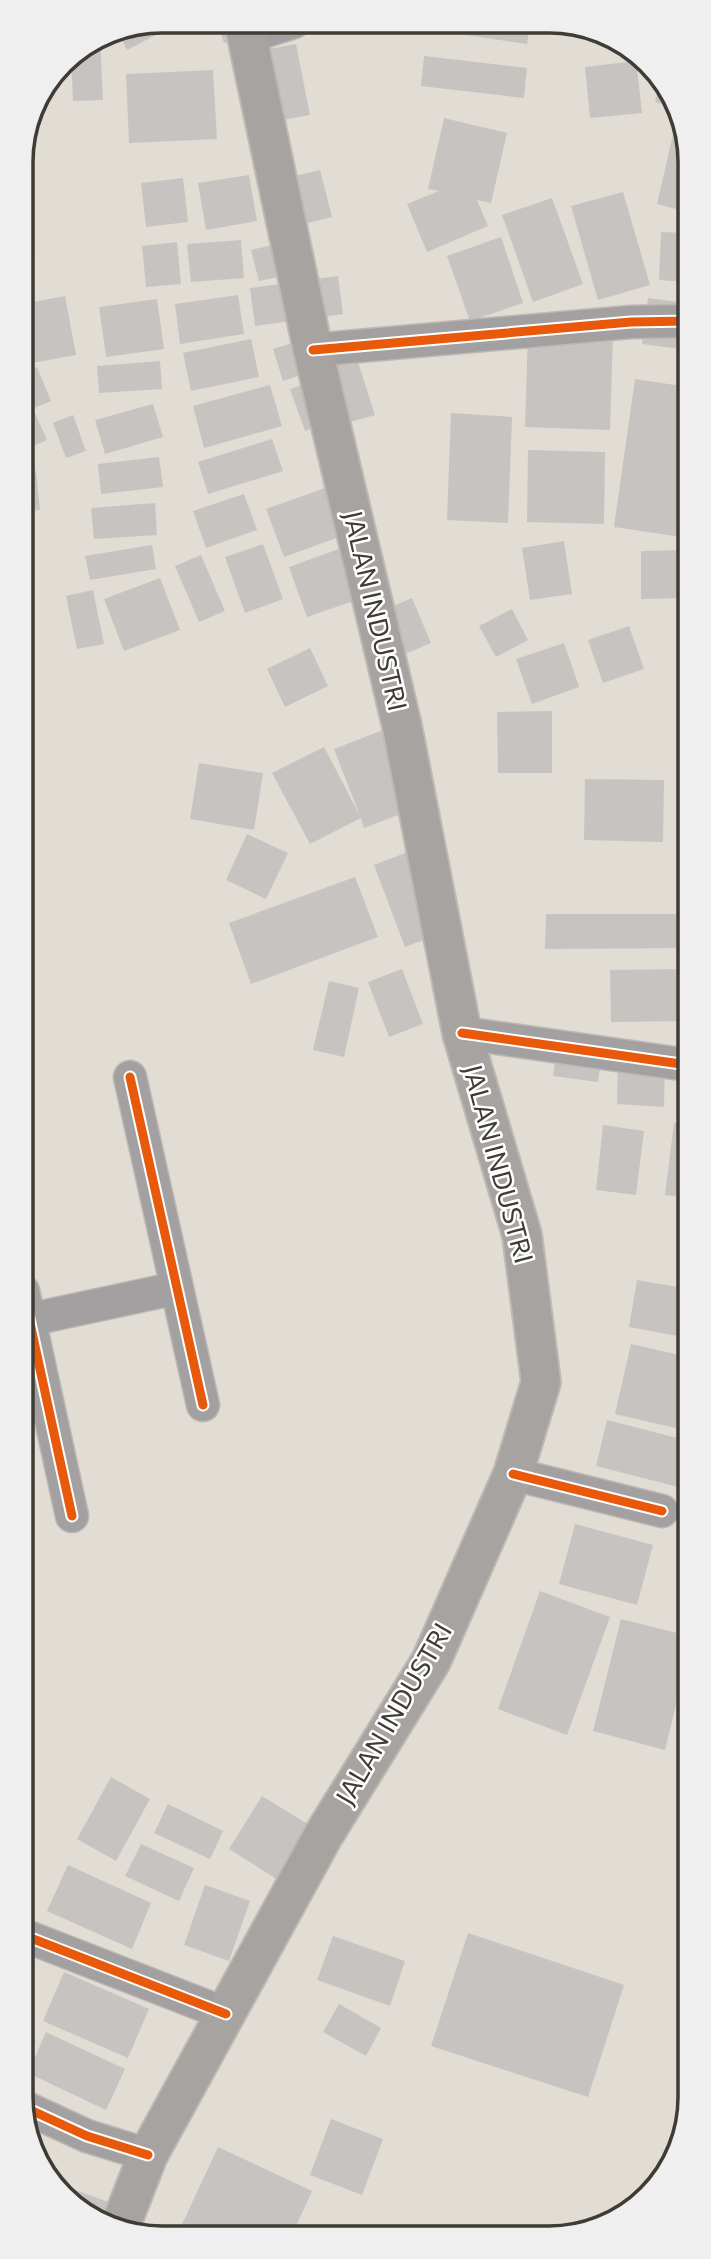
<svg xmlns="http://www.w3.org/2000/svg" width="711" height="2259" font-family="Commissioner,sans-serif">
<style>
.building{fill:#c7c3c1}
.lines{fill:none;stroke-linecap:round;stroke-linejoin:round}
.street-casing{stroke:#bdb8b2;stroke-width:35}
.primary-casing{stroke:#bdb8b2;stroke-width:42}
.street{stroke:#a2a0a1;stroke-width:32}
.primary{stroke:#a6a3a1;stroke-width:38}
.cycleway-casing{stroke:#fff;stroke-width:13}
.cycleway{stroke:#e8590c;stroke-width:9}
.labels{text-anchor:middle;stroke-width:5;stroke-linejoin:round;paint-order:stroke}
.street-label{font-size:26px;fill:#3f3b35;stroke:#fff}
.rim{fill:none;stroke:#3f3b35;stroke-width:3.5}
</style>
<rect width="100%" height="100%" fill="#e1dcd4"/>
<path class="building" d="M162 21H168L171 27 127 50 117 30Z
M216 21 279 22 224 43Z
M427 23H530L527 44 426 29Z
M100 37 103 100 73 101 71 55Z
M296 44 310 115 245 127 231 56Z
M424 56 527 68 524 98 421 86Z
M636 61 642 113 590 118 585 67Z
M213 70 217 139 129 143 126 74Z
M660 83 672 107 655 102Z
M444 118 507 133 491 203 477 200 488 226 427 252 407 204 439 191 428 189Z
M674 130 687 135V212L657 204Z
M320 170 332 217 276 231 265 183Z
M249 175 257 221 206 230 198 183Z
M183 178 188 222 146 227 141 183Z
M623 192 650 285 598 300 571 206Z
M552 198 583 284 533 302 502 215Z
M661 232 687 233 688 282 659 280Z
M501 237 523 303 470 321 447 256Z
M241 240 244 278 191 282 187 244Z
M177 242 181 284 146 287 142 246Z
M286 242 293 274 259 281 251 250Z
M338 276 343 314 255 326 250 288Z
M238 295 244 334 180 344 175 304Z
M65 296 76 355 27 364 22 336V304Z
M648 298 688 303V350L642 344Z
M157 299 164 349 106 357 99 307Z
M528 332 613 335 610 430 525 427Z
M312 337 322 368 283 381 273 349Z
M251 339 259 377 191 391 183 353Z
M355 353 375 415 350 422 331 360Z
M160 361 162 389 99 393 97 366Z
M37 367 51 401 22 413V374Z
M326 377 340 418 305 431 290 389Z
M635 379 688 387V538L614 527Z
M270 385 282 426 204 448 193 406Z
M153 404 163 437 105 454 95 420Z
M35 413 47 440 22 451V419Z
M451 413 512 417 508 523 447 520Z
M73 415 86 451 66 458 53 423Z
M272 439 283 471 208 494 198 462Z
M528 450 605 452 604 524 527 522Z
M159 457 163 487 101 494 98 464Z
M36 471 40 510 22 512V473Z
M325 488 342 536 284 557 266 509Z
M244 494 257 530 206 548 193 511Z
M155 503 157 535 94 539 91 508Z
M364 540 382 591 307 617 289 567Z
M564 541 572 594 530 600 522 548Z
M263 544 283 599 245 613 225 557Z
M152 545 156 569 90 580 85 556Z
M688 550V598L641 599V551Z
M201 555 225 611 199 622 175 566Z
M160 578 180 630 124 651 104 599Z
M93 590 104 644 77 649 66 596Z
M412 598 431 643 382 664 363 619Z
M512 609 528 640 496 657 479 626Z
M629 626 644 669 603 683 588 640Z
M564 643 579 687 532 704 516 659Z
M310 648 328 686 285 707 267 669Z
M552 711V773H498L497 712Z
M396 725 427 804 364 828 361 818 310 844 272 773 324 747 360 816 334 749Z
M199 763 263 773 254 830 190 819Z
M585 779 664 780 663 842 584 840Z
M681 779H688V840L680 839Z
M247 834 288 853 266 899 226 880Z
M423 846 455 928 405 947 374 865Z
M355 877 378 937 251 984 229 923Z
M546 914H688V948L545 949Z
M402 969 423 1024 389 1037 368 982Z
M688 969V1021L611 1022 610 970Z
M329 981 359 988 344 1057 313 1050Z
M557 1045 602 1051 598 1082 553 1076Z
M681 1056H688L689 1105 676 1104Z
M618 1058 665 1059 664 1107 617 1104Z
M674 1123 689 1125V1198L665 1195Z
M603 1125 644 1131 636 1195 596 1190Z
M637 1280 689 1289V1338L629 1327Z
M631 1344 689 1357V1410L684 1430 615 1414Z
M607 1420 689 1441V1458L682 1488 596 1466Z
M575 1524 653 1545 637 1605 559 1584Z
M540 1591 610 1617 567 1735 498 1709Z
M621 1619 689 1636V1652L665 1750 593 1731Z
M111 1777 150 1799 116 1861 77 1839Z
M262 1796 311 1826 278 1880 229 1849Z
M168 1804 223 1831 210 1859 154 1833Z
M141 1844 194 1868 179 1901 125 1876Z
M68 1865 151 1903 132 1949 47 1911Z
M205 1885 250 1901 229 1961 184 1945Z
M468 1933 624 1985 588 2097 431 2046Z
M333 1936 405 1961 390 2006 317 1980Z
M64 1972 149 2009 128 2058 43 2021Z
M339 2004 381 2028 366 2056 323 2032Z
M46 2032 125 2069 106 2110 28 2073Z
M331 2119 383 2139 362 2195 310 2175Z
M218 2147 312 2191 292 2235H177Z
M55 2183 117 2205 111 2223 62 2196Z"/>
<g class="lines">
<g class="street-casing">
<path id="street" d="M247 37 294 22
M313 350 631 322 688 321
M462 1033 688 1065
M130 1077 203 1405
M23 1291 72 1516
M23 1321 177 1288
M513 1474 662 1511
M23 1935 226 2014
M24 2107 87 2136 148 2155"/>
</g>
<g class="primary-casing">
<path id="primary" d="M120 2227 148 2155 323 1836 431 1661 513 1474 541 1382 522 1235 462 1033 402 726 313 350 244 22"/>
</g>
<use href="#street" class="street"/>
<use href="#primary" class="primary"/>
<g class="cycleway-casing">
<path id="cycleway" d="M313 350 631 322 688 321
M462 1033 688 1065
M130 1077 203 1405
M23 1291 72 1516
M513 1474 662 1511
M23 1935 226 2014
M24 2107 87 2136 148 2155"/>
</g>
<use href="#cycleway" class="cycleway"/>
</g>
<g class="labels">
<g class="street-label">
<text transform="translate(375 611) rotate(77)" y="9">JALAN INDUSTRI</text>
<text transform="translate(498 1164) rotate(75)" y="9">JALAN INDUSTRI</text>
<text transform="translate(394 1714) rotate(-60)" y="9">JALAN INDUSTRI</text>
</g>
</g>
<path d="M0 0H711V2259H0ZM162 33H549A129 129 0 0 1 678 162V2097A129 129 0 0 1 549 2226H162A129 129 0 0 1 33 2097V162A129 129 0 0 1 162 33Z" fill="#f0efef" fill-rule="evenodd"/>
<path class="rim" d="M162 33H549A129 129 0 0 1 678 162V2097A129 129 0 0 1 549 2226H162A129 129 0 0 1 33 2097V162A129 129 0 0 1 162 33Z"/>
</svg>
